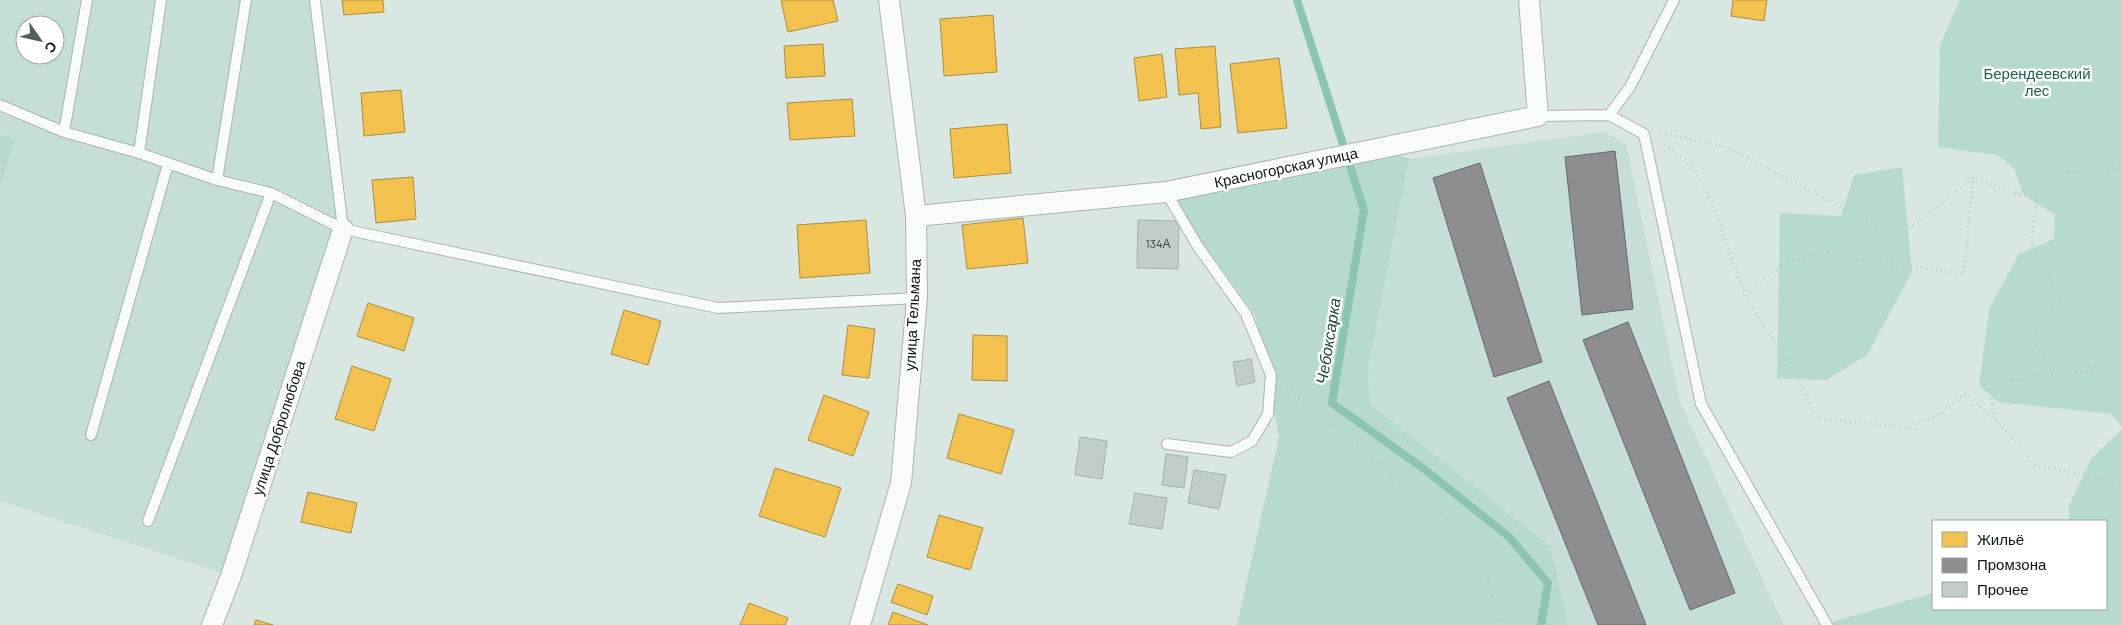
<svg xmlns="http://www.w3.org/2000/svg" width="2122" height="625" font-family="Barlow,sans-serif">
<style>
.built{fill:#c5ded6;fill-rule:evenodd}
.green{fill:#b6dace}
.homes{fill:#f2c14e;stroke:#ad8e3c}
.industry{fill:#8d8d92;stroke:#67696c}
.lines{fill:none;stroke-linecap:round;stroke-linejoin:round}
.stream{stroke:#8ac5b3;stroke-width:8}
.building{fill:#c1cdc9;stroke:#a6b1ad}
.service-casing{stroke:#a9b4b0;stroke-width:12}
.minor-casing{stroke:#a9b4b0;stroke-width:22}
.path{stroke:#c2c7c6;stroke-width:3;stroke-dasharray:1 4;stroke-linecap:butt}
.service{stroke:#f9fbfb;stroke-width:10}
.minor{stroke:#f9fbfb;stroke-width:20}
.labels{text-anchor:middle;stroke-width:5;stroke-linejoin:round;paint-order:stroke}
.number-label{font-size:12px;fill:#3a4440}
.park-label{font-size:15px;fill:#21604f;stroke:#fff}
.street-label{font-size:15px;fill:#0d1613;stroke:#fff}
.water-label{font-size:16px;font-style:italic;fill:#1a3f34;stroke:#fff}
</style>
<rect width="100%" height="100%" fill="#d9e7e2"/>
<path class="built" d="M0 0H315L343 229 231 576 0 501V186L15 139 0 134ZM25 25H55V55H25Z
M1604 132 1626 144 1680 402 1784 625H1568L1551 547 1370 404 1368 368 1409 159Z"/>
<path class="green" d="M1960 0H2122V426L2111 414 1998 402 1979 385 1989 309 2019 254 2054 239 2055 215 2023 194 2014 168 1997 155 1938 147 1940 45Z
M0 134 15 139 0 186Z
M1384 148 1409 159 1368 368 1370 404 1551 547 1568 625H1237L1279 437 1255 315 1166 192Z
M1902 167 1912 272 1867 355 1826 380 1777 378 1780 213 1841 216 1854 175Z
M2122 429V625H1821L1933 593V609H2106V521H2069V506L2091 459Z"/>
<path class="homes" d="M342 0H383L384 12 344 15Z
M781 0H833L838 21 788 32Z
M1733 0H1767L1764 21 1731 16Z
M993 15 997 72 944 76 940 19Z
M823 44 825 76 786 78 784 46Z
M1215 46 1221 127 1201 129 1198 93 1179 95 1175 49Z
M1162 54 1167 97 1139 101 1134 58Z
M1279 58 1287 128 1238 133 1230 64Z
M401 90 405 132 364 136 361 93Z
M852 99 855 136 790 140 787 103Z
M1007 124 1011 173 954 178 950 129Z
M413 177 416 219 376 223 372 180Z
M1023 218 1028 263 967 269 962 225Z
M866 220 870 273 800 278 797 225Z
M368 303 414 318 404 351 357 336Z
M624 310 661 321 648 365 611 354Z
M848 325 875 329 869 378 842 375Z
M973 335 1007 336V381L972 380Z
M352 366 391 379 374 431 335 419Z
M824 395 869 412 853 456 808 440Z
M959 414 1014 430 1001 474 947 458Z
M775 468 841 488 825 537 759 516Z
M308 492 357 503 351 533 301 522Z
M939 515 983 528 970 570 927 557Z
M898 584 933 596 927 615 891 602Z
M749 603 788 618 785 625H740Z
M893 612 928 625H888Z
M256 620 273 625H254Z"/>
<path class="industry" d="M1615 151 1633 309 1582 315 1565 157Z
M1480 163 1542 362 1494 377 1433 178Z
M1628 322 1735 593 1690 610 1583 340Z
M1549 381 1646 625H1598L1507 398Z"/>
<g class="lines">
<path class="stream" d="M1297 0 1364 210 1332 403 1424 469 1509 537 1548 583 1541 625"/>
</g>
<path class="building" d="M1138 220 1179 221 1178 269 1137 268Z
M1251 359 1255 382 1237 386 1233 362Z
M1080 437 1107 441 1102 479 1075 475Z
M1166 454 1188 457 1184 488 1162 485Z
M1194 470 1226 475 1219 509 1188 503Z
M1135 493 1167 498 1162 529 1129 524Z"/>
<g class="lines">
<g class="service-casing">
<path id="service" d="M315 0 343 229
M0 105 64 132 139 153 217 180 271 193 343 229 718 308 917 298
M1609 115 1644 134 1701 404 1827 625
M1538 116 1609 115 1630 87 1674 0
M64 132 87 0
M139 153 161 0
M217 180 246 0
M1166 192 1197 245 1246 314 1271 375 1268 414 1252 441 1231 452 1167 444
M91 435 168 164
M148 521 271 193"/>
</g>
<g class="minor-casing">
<path id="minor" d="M916 216 1166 192 1538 116 1529 0
M212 625 231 576 343 229
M860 625 901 483 917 298 916 216 889 0"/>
</g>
<path class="path" d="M1661 132 1726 147 1899 237 1974 177 2014 194 2065 172 2122 167
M1664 145C1715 171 1723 249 1747 296 1758 320 1775 342 1789 364 1799 382 1808 400 1817 418L1906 428 1939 415 1965 394 1997 421 2036 466 2122 482
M2015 194 2037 199 2031 243 2060 300 2044 310 2032 337 2053 374 2090 371 2122 350
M1746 296 1761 281 1788 261 1828 253 1868 261 1964 274 1973 177
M1287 388 1479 546 1500 625
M1997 419 1991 398 1996 382 2053 374"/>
<use href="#service" class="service"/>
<use href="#minor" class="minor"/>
</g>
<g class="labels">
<g class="number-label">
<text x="1158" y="248">134А</text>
</g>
<g class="park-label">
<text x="2037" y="79">Берендеевский<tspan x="2037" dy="17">лес</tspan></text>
</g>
<g class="street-label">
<text transform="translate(1286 168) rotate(-12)" y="5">Красногорская улица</text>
<text transform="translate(913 315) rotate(-87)" y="5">улица Тельмана</text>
<text transform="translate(279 428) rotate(-72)" y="5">улица Добролюбова</text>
</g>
<g class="water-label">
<text transform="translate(1328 341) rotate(-81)" y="6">Чебоксарка</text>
</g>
</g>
<rect x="1932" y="520" width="175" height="90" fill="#ffffff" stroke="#9ea2a1"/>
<rect x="1942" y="532" width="25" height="15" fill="#f2c14e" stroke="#9ea2a1"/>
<text x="1977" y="545" font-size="15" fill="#0d1613">Жильё</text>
<rect x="1942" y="558" width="25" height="15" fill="#8d8d92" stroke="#9ea2a1"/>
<text x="1977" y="570" font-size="15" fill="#0d1613">Промзона</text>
<rect x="1942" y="582" width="25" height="15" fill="#c1cdc9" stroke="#9ea2a1"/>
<text x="1977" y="595" font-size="15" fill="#0d1613">Прочее</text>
<g transform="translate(40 40) rotate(124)"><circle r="24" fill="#ffffff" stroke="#9ea2a1"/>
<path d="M0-4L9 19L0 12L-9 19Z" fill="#545f5b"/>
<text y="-8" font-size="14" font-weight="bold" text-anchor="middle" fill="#0d1613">С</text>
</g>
</svg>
